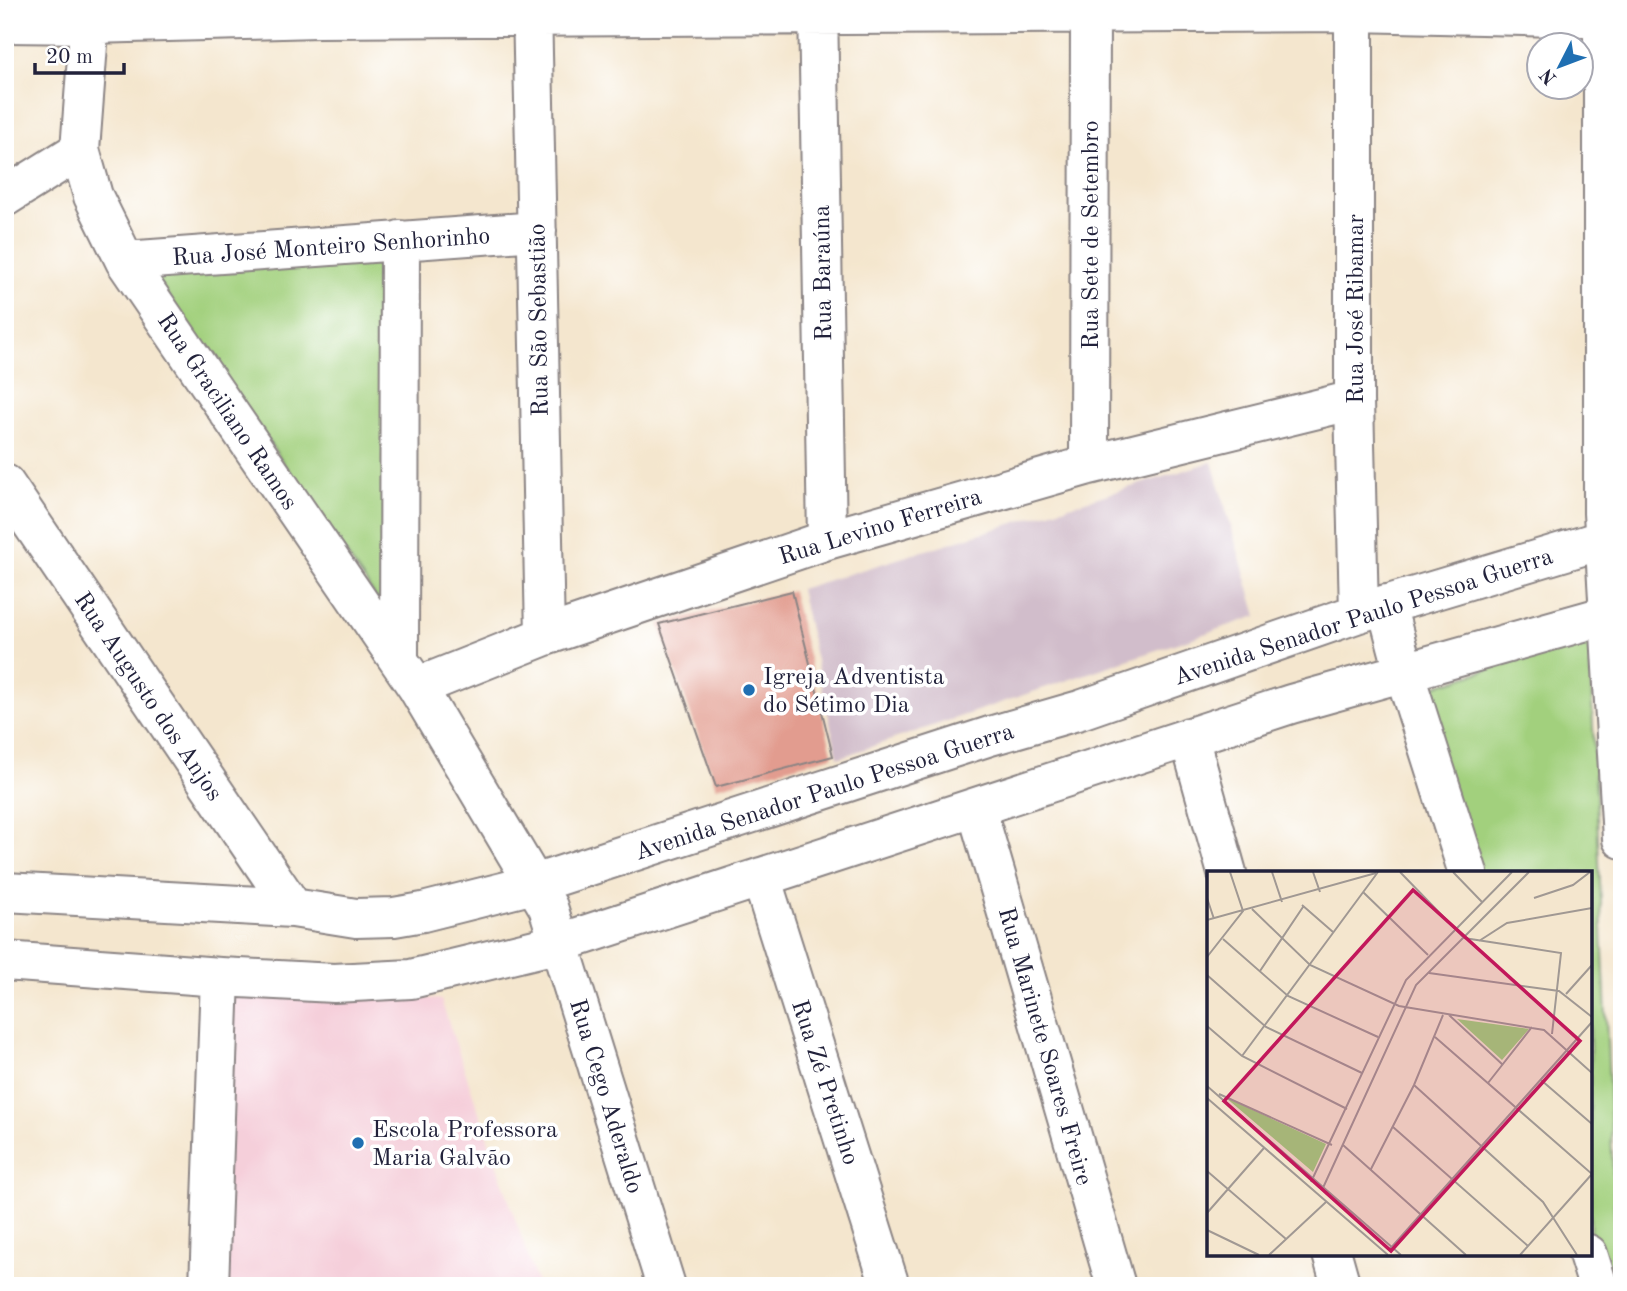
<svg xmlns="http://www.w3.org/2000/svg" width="1627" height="1291" font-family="'Old Standard TT',serif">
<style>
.built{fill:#f5cfda}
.industrial{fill:#d1bdcb}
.green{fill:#a2d07d;stroke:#62795c;stroke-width:2}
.building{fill:#e29c8f}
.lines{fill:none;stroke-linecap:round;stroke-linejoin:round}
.minor-casing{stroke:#8b8484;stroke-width:42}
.major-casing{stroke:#8b8484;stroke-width:42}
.minor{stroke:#fff;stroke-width:38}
.major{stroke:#fff;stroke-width:38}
.poi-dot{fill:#1f6fb2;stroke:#fff;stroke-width:2.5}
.labels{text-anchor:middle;stroke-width:7;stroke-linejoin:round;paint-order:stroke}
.street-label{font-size:24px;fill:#22223b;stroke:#fff}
.poi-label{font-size:24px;fill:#22223b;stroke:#fff;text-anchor:start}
.inset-road{fill:none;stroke:#a09893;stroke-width:2}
.view{fill:#c2185b;fill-opacity:0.15;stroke:#c2185b;stroke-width:3.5}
.inset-edge{fill:none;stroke:#22223b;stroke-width:3.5}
</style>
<rect width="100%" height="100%" fill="#fff"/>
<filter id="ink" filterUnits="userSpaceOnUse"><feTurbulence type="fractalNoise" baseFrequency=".0143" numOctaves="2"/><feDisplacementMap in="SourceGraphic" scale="14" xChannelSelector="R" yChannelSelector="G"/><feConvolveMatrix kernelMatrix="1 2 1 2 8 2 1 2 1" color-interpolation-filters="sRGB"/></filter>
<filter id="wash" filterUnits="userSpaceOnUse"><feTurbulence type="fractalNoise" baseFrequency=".00686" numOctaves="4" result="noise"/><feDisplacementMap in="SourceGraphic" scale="28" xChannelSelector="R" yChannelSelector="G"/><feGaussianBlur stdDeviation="1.57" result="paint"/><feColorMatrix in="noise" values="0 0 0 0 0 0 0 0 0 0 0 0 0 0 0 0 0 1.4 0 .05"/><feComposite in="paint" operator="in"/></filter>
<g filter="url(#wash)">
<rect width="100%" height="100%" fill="#f4e6ce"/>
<path class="built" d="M224 971 441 1000 538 1286H227Z"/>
<path class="industrial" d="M1212 462 1257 616 838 758 800 589Z"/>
<path class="green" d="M386 260 384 609 147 265Z
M1589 637 1618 1286H1603L1590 1245V873H1477L1421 691Z"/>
<g id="blocks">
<path class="building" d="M5 89 10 92 7 131H5Z
M792 591 833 756 716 787 659 624Z"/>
</g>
</g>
<g filter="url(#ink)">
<use href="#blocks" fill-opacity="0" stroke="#8b8484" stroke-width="2"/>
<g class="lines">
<g class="minor-casing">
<path id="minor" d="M91 5 80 150 93 196 125 261 417 687 548 907 666 1286
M532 5 545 636
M818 5 827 540
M1354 5V400L1359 613
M5 23 91 24 318 18 1355 12 1603 18 1622 16
M5 197 80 150
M125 261 537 231
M1089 465 1090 5
M5 484 293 908
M1386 604 1404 672 1468 873
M399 660 400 240
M417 687 545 636 827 540 1089 465 1354 400
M1189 737 1227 873
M976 807 1116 1286
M761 877 890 1286
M5 892 293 908 356 918 394 917 423 912 534 884 990 736 1080 710 1359 613 1622 534
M5 961 220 977 334 983 411 979 560 943 1291 704 1622 611
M1332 1254 1341 1286
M1588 1254 1598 1286
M209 1286 220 977"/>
</g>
<g class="major-casing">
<path id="major" d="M1603 5V513L1622 839"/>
</g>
<use href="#minor" class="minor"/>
<use href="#major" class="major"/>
</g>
</g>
<g class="poi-dot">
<circle cx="749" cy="690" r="7"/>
<circle cx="358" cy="1143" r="7"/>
</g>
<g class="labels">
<g class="street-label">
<text transform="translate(1090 235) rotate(-90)" y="8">Rua Sete de Setembro</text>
<text transform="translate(331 246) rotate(-4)" y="8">Rua José Monteiro Senhorinho</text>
<text transform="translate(822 273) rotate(-91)" y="8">Rua Baraúna</text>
<text transform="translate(1355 309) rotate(-90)" y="8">Rua José Ribamar</text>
<text transform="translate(538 320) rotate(-91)" y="8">Rua São Sebastião</text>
<text transform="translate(228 411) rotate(56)" y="8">Rua Graciliano Ramos</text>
<text transform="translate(880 526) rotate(-17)" y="8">Rua Levino Ferreira</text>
<text transform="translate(1363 616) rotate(-18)" y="8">Avenida Senador Paulo Pessoa Guerra</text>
<text transform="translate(149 696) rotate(56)" y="8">Rua Augusto dos Anjos</text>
<text transform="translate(824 791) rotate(-18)" y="8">Avenida Senador Paulo Pessoa Guerra</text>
<text transform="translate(1046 1046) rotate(74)" y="8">Rua Marinete Soares Freire</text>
<text transform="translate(826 1082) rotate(72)" y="8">Rua Zé Pretinho</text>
<text transform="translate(607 1096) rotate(73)" y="8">Rua Cego Aderaldo</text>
</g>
<g class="poi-label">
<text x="763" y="684">Igreja Adventista<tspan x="763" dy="28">do Sétimo Dia</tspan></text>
<text x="372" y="1137">Escola Professora<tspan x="372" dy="28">Maria Galvão</tspan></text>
</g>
</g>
<g transform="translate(1207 871)">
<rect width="385" height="385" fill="#f4e6ce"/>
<path d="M250 148 322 158 295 189ZM18 226 119 273 106 301Z" fill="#a2d07d"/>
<path class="inset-road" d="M65 1 75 31M106 1 113 21M193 1 257 67 354 82 345 163M246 1 275 31M156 21 221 84M0 27 7 48M327 27 366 14 383 1M95 34 126 61M45 38 103 94 192 135 337 159 385 202M0 49 169 2M16 68 81 125 171 166M272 70 300 52 385 37M0 86 36 40 23 1M53 100 96 36M222 102 352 120 385 146M0 104 59 156 155 202M359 123 385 94M242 144 296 194M0 155 35 185 140 238M228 166 385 303 313 384M35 185 171 1M334 209 385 253M281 212 325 156M207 214 336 331 370 384M0 215 194 384M12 223 125 274M0 227 181 384M186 256 321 375M136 274 259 384M164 298 207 214 236 144M0 300 79 368M104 311 199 109 305 1M115 319 209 114 322 1M0 342 57 277M0 359 52 384M182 379 385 151M62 384 119 331"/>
<path class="view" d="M206 19 373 170 184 380 17 230Z"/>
<rect width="385" height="385" class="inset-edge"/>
</g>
<rect width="1627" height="1291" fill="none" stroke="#fff" stroke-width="28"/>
<g transform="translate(1560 66) rotate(228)"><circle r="33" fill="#ffffff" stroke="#a7a7b1" stroke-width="2"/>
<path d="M0-5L12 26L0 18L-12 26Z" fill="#1f6fb2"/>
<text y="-10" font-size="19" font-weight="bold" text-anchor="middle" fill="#22223b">N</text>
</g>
<path d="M35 63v10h89v-10" fill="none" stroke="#22223b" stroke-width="3.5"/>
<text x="46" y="63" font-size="21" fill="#22223b" stroke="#ffffff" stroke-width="5" paint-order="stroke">20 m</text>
</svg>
